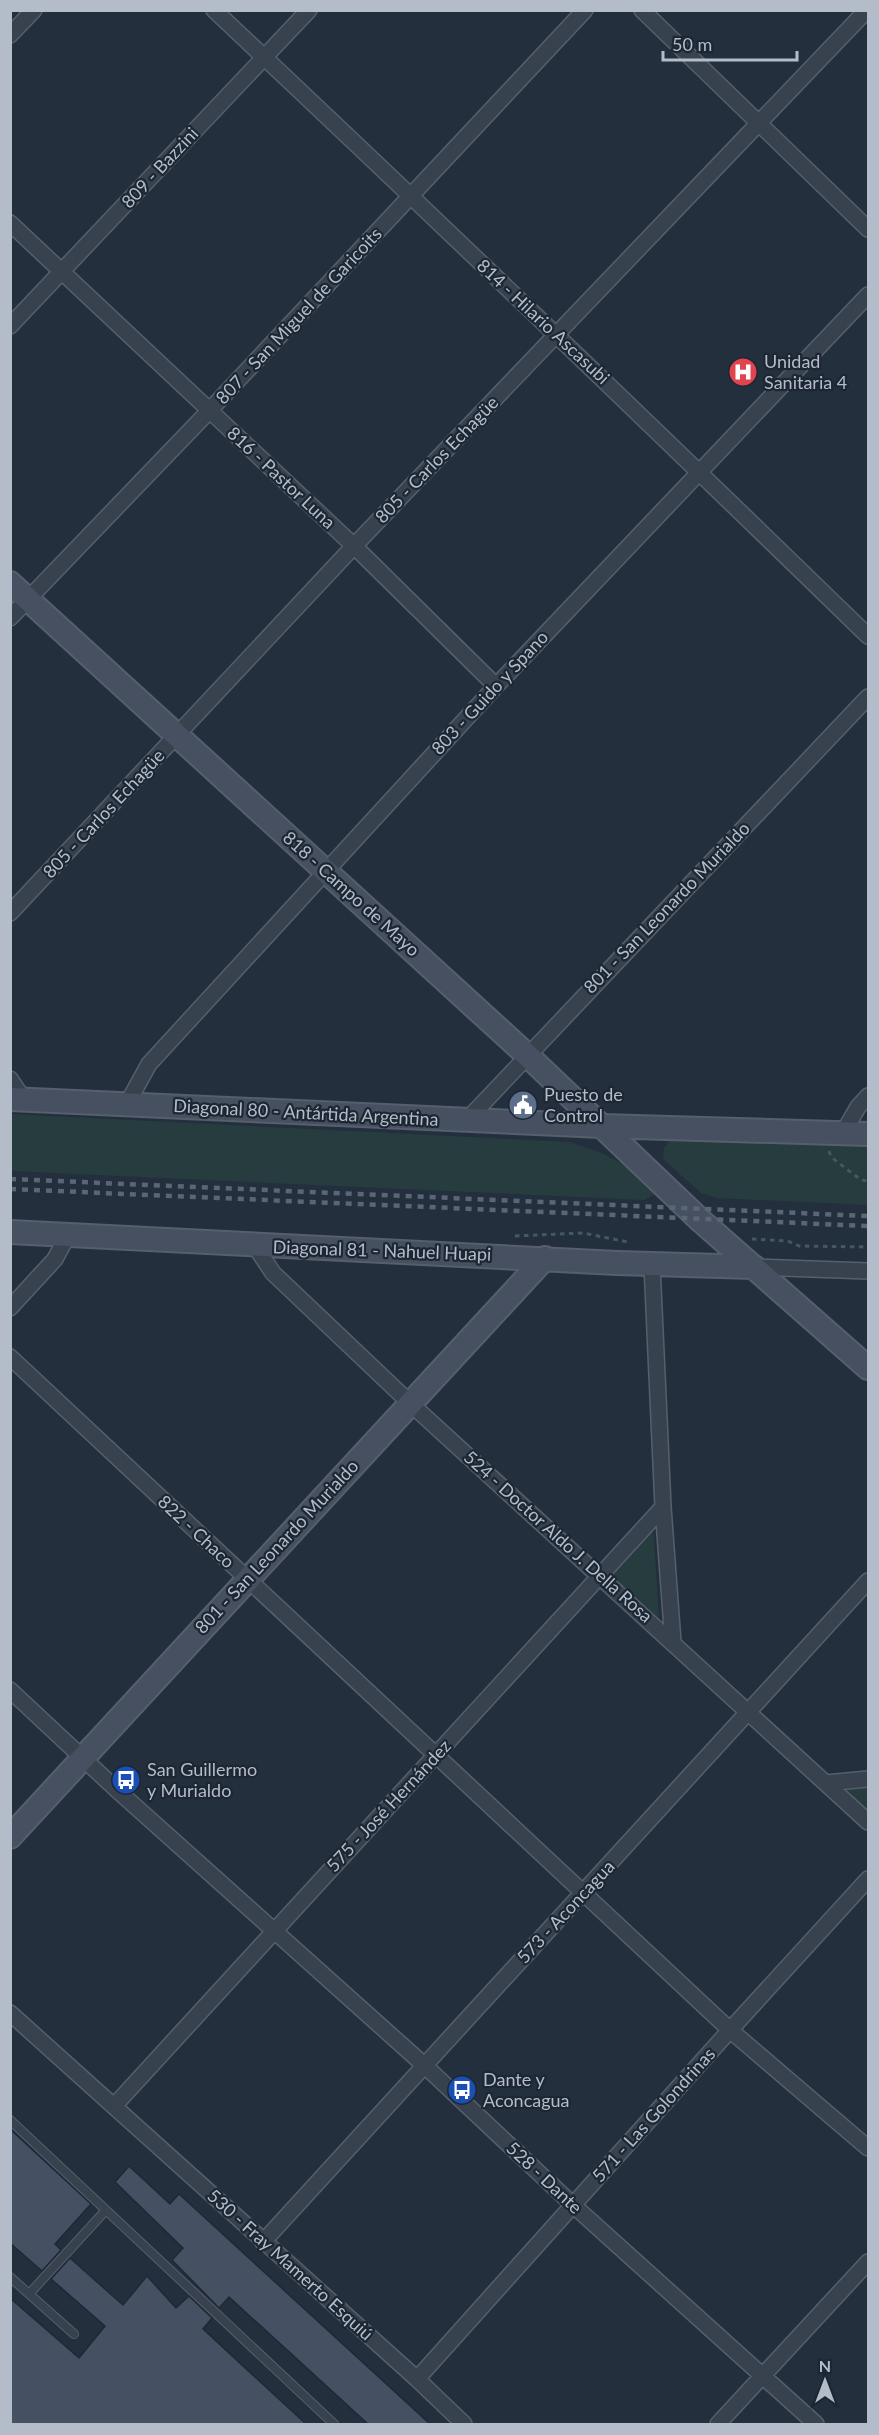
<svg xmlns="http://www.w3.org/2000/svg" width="879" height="2435" font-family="Lato,sans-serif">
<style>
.green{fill:#263c3f}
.building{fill:#455162;stroke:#1f2835;stroke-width:1.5}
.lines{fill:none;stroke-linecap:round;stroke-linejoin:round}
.lane-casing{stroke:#565f6c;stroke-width:10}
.street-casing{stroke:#565f6c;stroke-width:18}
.secondary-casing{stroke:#565f6c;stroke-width:26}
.path{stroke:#44595c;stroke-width:3;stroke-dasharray:4.5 4.5;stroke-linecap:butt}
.lane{stroke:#38414e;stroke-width:8}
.street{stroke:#38414e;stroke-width:15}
.secondary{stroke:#465061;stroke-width:22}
.rail{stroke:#5a6575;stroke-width:4.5;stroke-dasharray:6 6;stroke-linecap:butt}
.labels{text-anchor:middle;stroke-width:4.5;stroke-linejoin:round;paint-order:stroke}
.street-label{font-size:18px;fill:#b4bcc9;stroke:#1d2633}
.poi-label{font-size:18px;fill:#b4bcc9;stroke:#1d2633;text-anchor:start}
</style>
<rect width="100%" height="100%" fill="#242f3e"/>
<path class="green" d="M10 1114 570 1142 604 1154 621 1163 657 1193 644 1200 11 1171Z
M671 1139 868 1146V1205L717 1198 701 1193 663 1159 664 1148Z
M653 1527 659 1618 611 1575Z
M868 1788V1816L839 1791Z"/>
<path class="building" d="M10 2129 91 2204 55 2244 61 2250 42 2271 10 2243Z
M129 2166 170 2204 179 2194 430 2424H368L229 2297 219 2308 172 2260 183 2248 115 2182Z
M70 2258 123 2305 147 2276 176 2308 189 2296 212 2318 203 2329 306 2424H10V2298L79 2358 105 2326 51 2279Z"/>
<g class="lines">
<g class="lane-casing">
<path id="lane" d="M10 2120 334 2424
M10 2277 74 2334
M29 2294 106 2210"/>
</g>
<g class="street-casing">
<path id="street" d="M214 10C434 217 652 426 868 636
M642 10 868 229
M10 35 34 10
M10 223 354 546 496 686
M10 326 309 10
M10 618 209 411 585 10
M10 913 354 546 867 10
M10 1079 24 1100
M127 1104 149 1064 496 686 868 295
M467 1120 868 697
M843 1133 858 1107 868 1096
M255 1246 273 1273 411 1404 868 1822
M652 1265 663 1507 673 1642
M754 1267 868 1271
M10 1308 55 1259 68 1235
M10 1357 730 2030 868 2148
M10 1690 117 1790 424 2065 573 2205 816 2424
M826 1783 868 1779
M10 2013 417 2379 464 2424
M115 2105 663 1507
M263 2242 868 1581
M417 2379 730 2030 868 1879
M718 2424 868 2262"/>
</g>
<g class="secondary-casing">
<path id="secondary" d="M10 583 527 1055 700 1220 868 1368
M10 1099 602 1126 868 1134
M10 1232 617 1263 754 1267
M10 1837 545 1258"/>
</g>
<path class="path" d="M829 1151 831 1157 861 1180 868 1181
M515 1236 583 1233 628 1242
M752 1239 788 1241 799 1246 868 1247"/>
<use href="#lane" class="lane"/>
<use href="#street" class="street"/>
<use href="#secondary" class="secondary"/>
<path class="rail" d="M10 1179 868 1216
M10 1189 868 1226"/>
</g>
<defs>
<g id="hospital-disc" transform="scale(1.5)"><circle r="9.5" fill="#e0444e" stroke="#1d2633"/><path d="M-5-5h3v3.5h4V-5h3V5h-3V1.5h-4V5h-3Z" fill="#fff"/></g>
<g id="civic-disc" transform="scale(1.5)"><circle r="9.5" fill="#5c6f8a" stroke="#1d2633"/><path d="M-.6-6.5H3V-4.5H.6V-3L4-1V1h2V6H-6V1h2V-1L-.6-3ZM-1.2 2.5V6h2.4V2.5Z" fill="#fff"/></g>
<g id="bus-disc" transform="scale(1.5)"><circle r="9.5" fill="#1a4fb4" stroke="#1d2633"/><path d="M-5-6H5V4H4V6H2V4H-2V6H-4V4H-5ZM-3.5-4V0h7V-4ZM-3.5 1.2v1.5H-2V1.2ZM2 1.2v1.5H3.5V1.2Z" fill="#fff"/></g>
</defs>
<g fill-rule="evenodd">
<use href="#hospital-disc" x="743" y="372"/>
<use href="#civic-disc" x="523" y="1105"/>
<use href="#bus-disc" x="126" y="1780"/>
<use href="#bus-disc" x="462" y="2090"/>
</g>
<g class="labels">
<g class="street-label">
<text transform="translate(160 168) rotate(-47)" y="6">809 - Bazzini</text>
<text transform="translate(299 316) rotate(-47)" y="6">807 - San Miguel de Garicoits</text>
<text transform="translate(543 322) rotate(43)" y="6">814 - Hilario Ascasubi</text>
<text transform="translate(437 460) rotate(-46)" y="6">805 - Carlos Echagüe</text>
<text transform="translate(281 478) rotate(43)" y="6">816 - Pastor Luna</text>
<text transform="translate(490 693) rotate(-47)" y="6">803 - Guido y Spano</text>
<text transform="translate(104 814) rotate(-47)" y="6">805 - Carlos Echagüe</text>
<text transform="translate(351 894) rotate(42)" y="6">818 - Campo de Mayo</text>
<text transform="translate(667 908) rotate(-46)" y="6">801 - San Leonardo Murialdo</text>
<text transform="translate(306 1113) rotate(3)" y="6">Diagonal 80 - Antártida Argentina</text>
<text transform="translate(382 1251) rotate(2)" y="6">Diagonal 81 - Nahuel Huapi</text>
<text transform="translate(196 1532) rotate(43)" y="6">822 - Chaco</text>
<text transform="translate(558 1537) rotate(42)" y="6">524 - Doctor Aldo J. Della Rosa</text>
<text transform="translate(277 1547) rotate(-47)" y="6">801 - San Leonardo Murialdo</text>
<text transform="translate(389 1806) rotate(-47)" y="6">575 - José Hernández</text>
<text transform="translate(566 1912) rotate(-47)" y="6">573 - Aconcagua</text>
<text transform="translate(654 2115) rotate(-48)" y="6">571 - Las Golondrinas</text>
<text transform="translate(544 2178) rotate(43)" y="6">528 - Dante</text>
<text transform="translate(290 2265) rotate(42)" y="6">530 - Fray Mamerto Esquiú</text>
</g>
<g class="poi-label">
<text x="764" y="368">Unidad<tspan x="764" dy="21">Sanitaria 4</tspan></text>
<text x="544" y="1101">Puesto de<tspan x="544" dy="21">Control</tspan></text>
<text x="147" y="1776">San Guillermo<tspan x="147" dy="21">y Murialdo</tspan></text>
<text x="483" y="2086">Dante y<tspan x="483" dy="21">Aconcagua</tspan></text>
</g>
</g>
<rect width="879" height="2435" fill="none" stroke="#b4bcc9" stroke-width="24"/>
<g transform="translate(825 2381)" stroke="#1d2633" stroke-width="4.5" paint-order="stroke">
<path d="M0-4.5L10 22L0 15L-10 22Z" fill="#b4bcc9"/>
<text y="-9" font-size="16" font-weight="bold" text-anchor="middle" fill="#b4bcc9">N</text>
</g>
<path d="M663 51v9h134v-9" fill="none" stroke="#b4bcc9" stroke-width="3"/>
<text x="672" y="51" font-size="18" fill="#b4bcc9" stroke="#1d2633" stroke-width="4.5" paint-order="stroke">50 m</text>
</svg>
